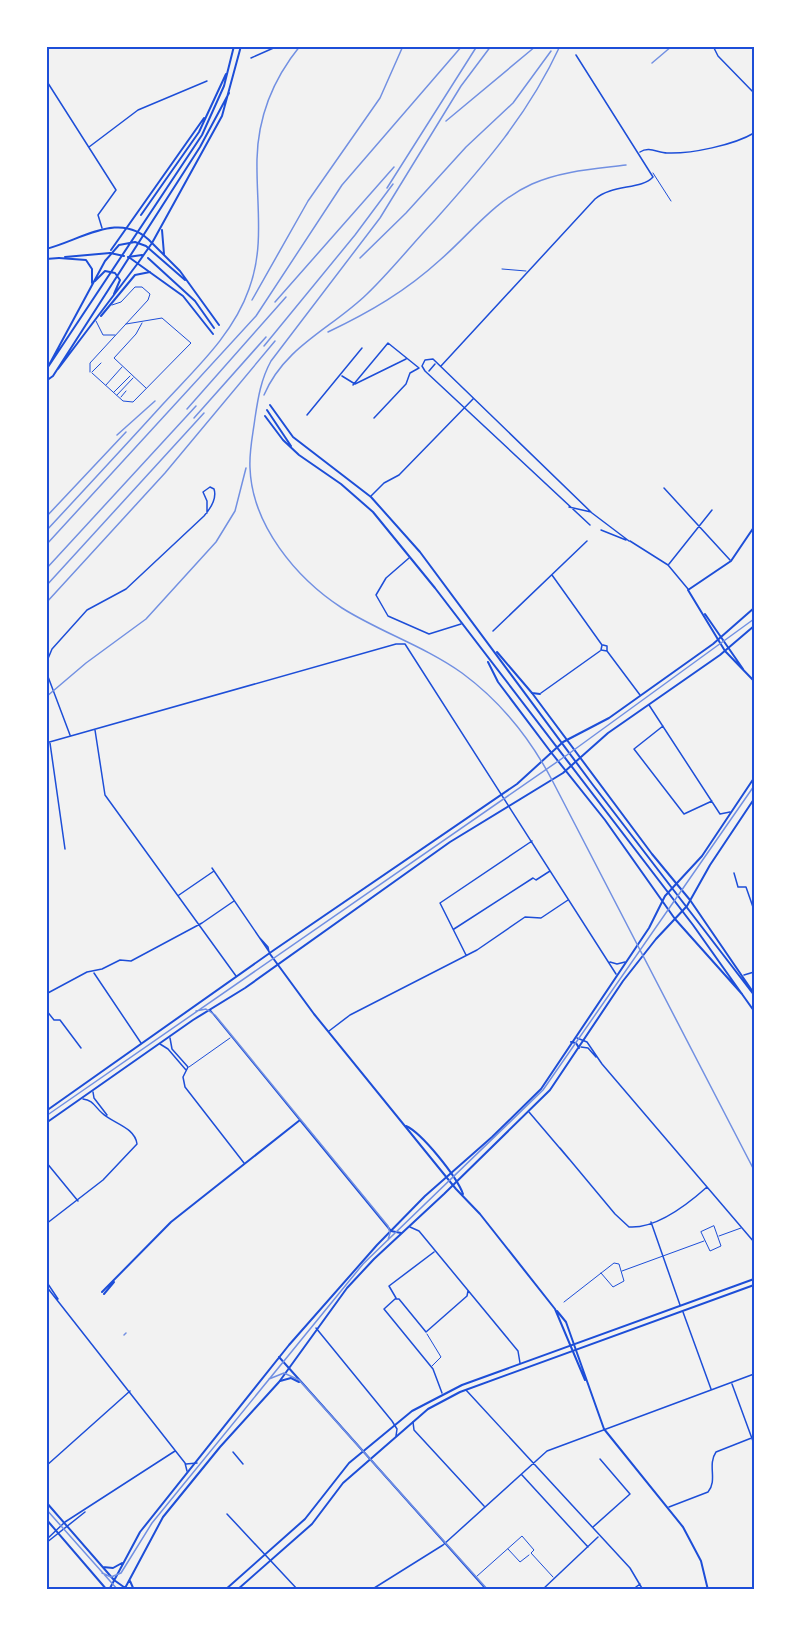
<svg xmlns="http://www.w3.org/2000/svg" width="801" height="1636" font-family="'Roboto Condensed',sans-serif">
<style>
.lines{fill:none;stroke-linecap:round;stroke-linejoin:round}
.service{stroke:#1d4ed8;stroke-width:1}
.pedestrian{stroke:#1d4ed8;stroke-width:1.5}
.minor{stroke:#1d4ed8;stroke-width:1.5}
.tertiary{stroke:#1d4ed8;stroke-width:2}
.secondary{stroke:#1d4ed8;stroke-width:2}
.primary{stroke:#1d4ed8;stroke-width:2}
.tram{stroke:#7290e2;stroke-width:1.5}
.rail{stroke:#7290e2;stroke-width:1.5}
.neatline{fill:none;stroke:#1d4ed8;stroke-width:2}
</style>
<rect width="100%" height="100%" fill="#f2f2f2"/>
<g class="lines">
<path class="service" d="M653 173 671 201
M502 269 526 271
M96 321 103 335H115
M142 323 136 334 114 358 146 388
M90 372V363L148 300 150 294 142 287H135L121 302 112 305
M92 372 101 363
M92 373 123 401 133 402 191 343 162 318 126 324
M106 385 122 367
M114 392 130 376
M117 395 133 378
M121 397 126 391
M189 1067 230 1038
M714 1226 721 1246 710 1251 701 1232Z
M719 1236 741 1228
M622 1271 704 1241
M564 1302 614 1263 619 1264 624 1281 613 1287 601 1273
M427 1334 441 1357 432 1366
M508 1549 520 1562 529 1555
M476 1577 522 1536 534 1550 531 1553 553 1577"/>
<path class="pedestrian" d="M46 1162 78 1201"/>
<path class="minor" d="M713 46 718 56 754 93
M251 58 278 46
M46 80 116 190 98 215 102 228
M89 147 138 110 207 81
M640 152C649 146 658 153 667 153 691 154 734 145 754 133
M441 366 595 199C612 184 641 190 653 177L576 55
M429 371 435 364
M342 376 355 384 406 359
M353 385 388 343 419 368
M307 415 362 348
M374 418 406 384 410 373 419 368
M664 488 730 560
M371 496 384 483 399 475 473 399
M569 507 591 512
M590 525 425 371 422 366 425 360 433 359 592 513 629 541
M601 530 626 540
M630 541 668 565 688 589
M409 558 386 578 376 595 388 616 429 634 461 624
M669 564 712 510
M552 575 602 645 601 650 607 651
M493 631 587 541
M603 645 607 646V651L640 695
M541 693 600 651
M649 705 720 814 730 812
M663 726 634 749 684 814 712 801
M95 730 105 795 236 976
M70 735 47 674V661L52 649 87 610 126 589 204 516C210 509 217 498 214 489L210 487 203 492 207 501V513
M46 743 396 644H405L616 974
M50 743 65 849
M212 868 270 953
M734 873 738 887H746L754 910
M179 895 214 871
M454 929 533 878 536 880 550 871
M259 937 268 947 269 952
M466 955 440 903 532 841
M610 962 617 964 625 962
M94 973 141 1043
M744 975 754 972
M46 994 87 972 102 969 120 960 131 961 202 923 234 901
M46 1010 54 1020H60L81 1048
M210 1010 299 1119
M329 1031 350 1015 477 950 525 917 541 918 568 900
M170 1038 172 1049 188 1067 183 1077 185 1087 244 1163
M577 1038 587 1042 602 1064 754 1242
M160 1044 168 1049 186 1070
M581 1047 588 1048 596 1057
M93 1092 94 1098 107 1115
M529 1112 569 1159
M560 1148 615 1214 629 1227C657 1229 688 1204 707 1187
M651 1222 680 1305
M46 1224 103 1180 137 1144C135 1127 112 1123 102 1113 95 1107 93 1100 83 1099
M410 1227 419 1231 518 1351 520 1363
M46 1281 58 1299
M46 1286 185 1463 187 1471
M396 1298 389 1286 434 1252
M683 1312 711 1389
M316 1328 392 1421 397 1429 396 1436
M732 1384 754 1444
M466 1390 630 1568 643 1590
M442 1393 433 1369 384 1309 395 1299H399L426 1332 467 1296 468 1291
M413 1422 414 1430 484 1506
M233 1452 243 1464
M186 1464 197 1463
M46 1466 130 1391
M522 1475 588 1547
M669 1507 708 1492C718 1480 707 1465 716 1452L754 1437
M227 1514 298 1590
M593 1527 630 1494 600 1459
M46 1540 65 1522 175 1451
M46 1543 85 1512
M371 1590 443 1545 547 1451 754 1374
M542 1590 598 1537
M632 1590 640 1584"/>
<path class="tertiary" d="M754 527 731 561 688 590 725 651 754 681
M705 614 743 669
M270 954 314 1014 456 1189 480 1214 555 1309 585 1380
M406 1126C422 1133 457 1177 463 1194
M102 1292 171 1222 300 1120 391 1231 401 1233
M104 1294 114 1282
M557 1311 566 1322 604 1429 683 1527 701 1561 708 1590
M279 1357 487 1590
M280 1381 291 1378 299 1382"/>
<path class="secondary" d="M46 249C82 240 121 209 152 243L138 263
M65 257 110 253
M128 257 142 255
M46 259 59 258
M532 693 652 854 690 900
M550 751 605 820 675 919
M571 1042 576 1043 579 1048
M46 1111 274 950 517 784 563 742 609 718 713 644 754 608
M46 1123 193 1020 245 988 450 842 563 773 608 733 720 655 754 626
M46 1502 114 1580 128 1590
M46 1519 107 1590
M103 1567 113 1568 122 1563
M130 1581 134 1590
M109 1590 140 1532 289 1345 377 1245 425 1196 492 1137 541 1089 649 928 665 896 702 856 754 778
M124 1590 163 1517 220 1447 279 1382 347 1288 374 1259 444 1194 550 1090 623 981 656 939 687 906 710 865 754 799
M225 1590 305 1519 349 1463 412 1411 462 1385 754 1279
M237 1590 312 1524 343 1483 428 1409 460 1392 754 1285"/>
<path class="primary" d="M141 215 199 132 226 74
M162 230 164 254
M111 250 204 118
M110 253 124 256
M59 258 86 260 92 269V283
M130 258 183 296 213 334
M148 258 195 301 214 328
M95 281 105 271 115 273 120 280 114 294
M101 316 135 275 150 272
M219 325 180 271 152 243 222 116 241 46
M49 365 105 261 119 245 135 242 146 246 185 280
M58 369 138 263
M46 370 202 135 224 86 234 46
M46 381 53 376 200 147 229 93
M270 405 293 437 371 497 420 552 593 785 754 995
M267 410 291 446
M265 416 283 440 299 455 341 484 373 512 435 588 693 925 754 1011
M497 652 532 693 540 694
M488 662 498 682 550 751
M690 900 753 992
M675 919 742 994"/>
<path class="tram" d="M196 1011 206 1009 215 1015 388 1226 390 1233 388 1240
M46 1116 567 755 754 619
M124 1335 126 1333
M269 1379 284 1373 299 1380 488 1590
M46 1509 118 1590
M102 1573 111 1577 121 1573 152 1523 363 1264 543 1090 754 786"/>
<path class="rail" d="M491 46 461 86 380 218 271 361C261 379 258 398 255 418 253 434 249 451 250 468 252 525 296 578 342 608 380 632 424 646 462 673 500 701 530 738 552 780L754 1170
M652 63 672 46
M446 121 536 46
M387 188 477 46
M360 258 406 213 466 147 513 103 551 51
M252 300 308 201 380 98 403 46
M275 302 394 167
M328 332C370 312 406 291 440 260 470 234 494 201 532 184 561 171 594 169 626 165
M264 346 355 235 393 184
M264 395C285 346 331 329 367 294 391 271 412 244 435 220 485 164 528 115 560 46
M187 409 286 297
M194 418 266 337
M117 435 155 401
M46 517 126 432
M46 531C85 489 124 447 163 404 195 369 233 335 249 289 265 246 256 203 257 159 258 117 274 78 300 46
M46 545 256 316 342 185 462 46
M46 569 196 406
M46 586 204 413
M46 603 165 473 275 341
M46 697 86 663 146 619 216 542 235 511 246 468"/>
</g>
<rect width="801" height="1636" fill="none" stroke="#ffffff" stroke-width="96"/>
<rect x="48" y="48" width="705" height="1540" class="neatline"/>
</svg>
